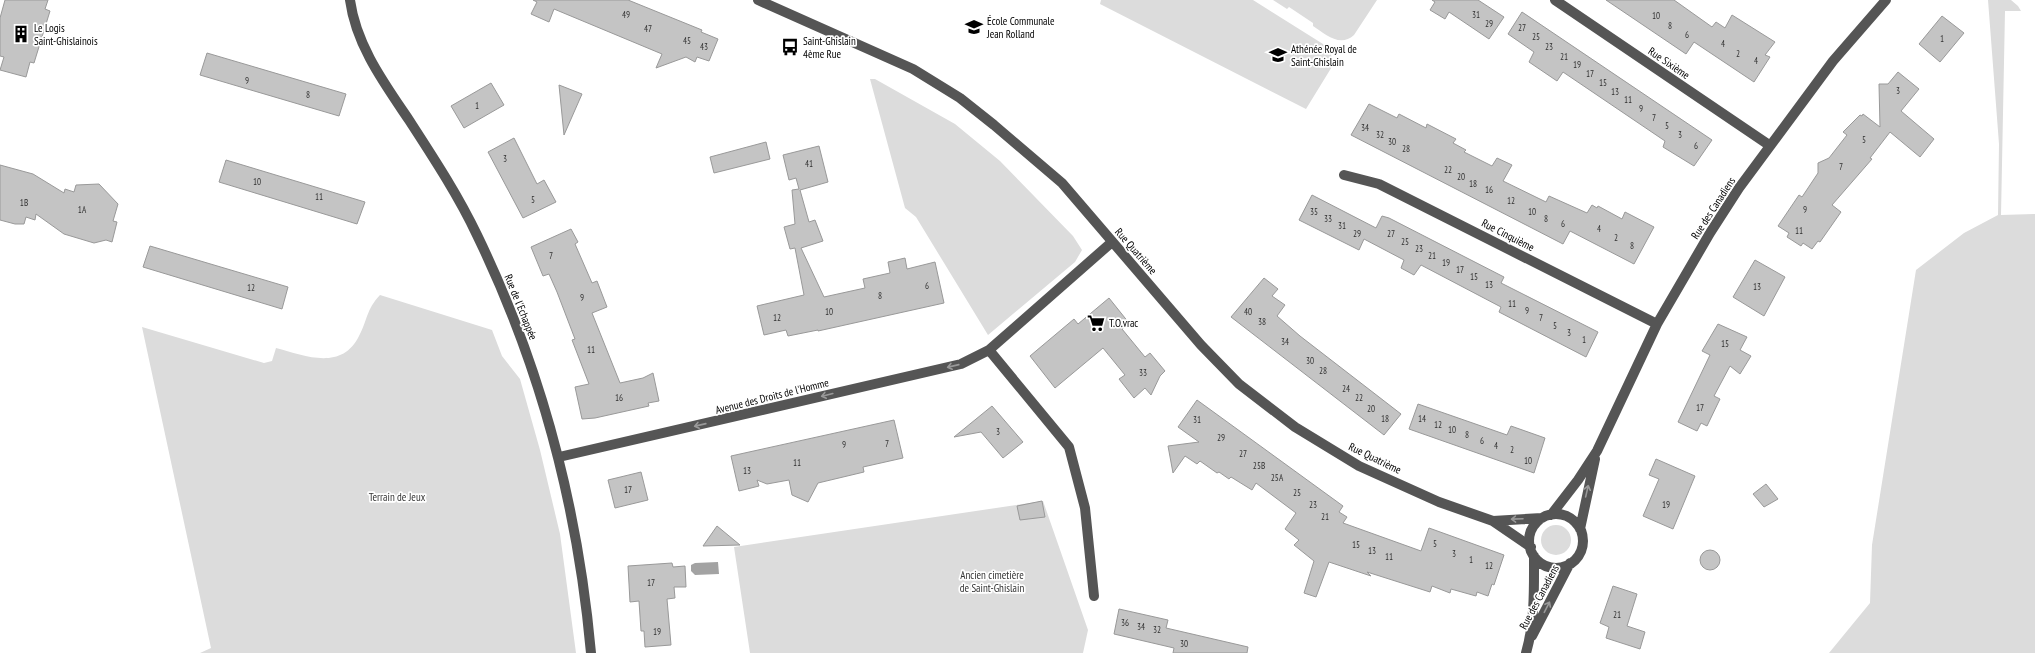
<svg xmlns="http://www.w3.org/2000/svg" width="2035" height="653" font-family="'PT Sans Narrow',sans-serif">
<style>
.green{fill:#dcdcdc}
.water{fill:#a3a3a3}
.building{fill:#c4c4c4;stroke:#999}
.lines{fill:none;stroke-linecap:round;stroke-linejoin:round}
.minor{stroke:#555;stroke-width:10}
.oneway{stroke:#999}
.labels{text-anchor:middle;stroke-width:3.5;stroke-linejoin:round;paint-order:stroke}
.number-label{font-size:9px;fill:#313131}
.poi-label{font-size:11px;fill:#000;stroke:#fff;text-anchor:start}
.street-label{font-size:11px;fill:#000;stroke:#fff}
.park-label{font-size:11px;fill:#333;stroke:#fff}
</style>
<rect width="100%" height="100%" fill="#fff"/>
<path class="green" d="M1101 0H1253L1323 44 1331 54 1333 65 1306 109 1100 4Z
M1273 0H1377L1354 35C1340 48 1325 34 1313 26V23L1289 7 1287 9Z
M1988 0H2011L2018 6 2021 11H2005L2001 215 2035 214V653H1829L1870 603 1872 545 1916 270 1964 233 1998 215 1999 144Z
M870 79H875L955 124 1000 161 1073 236 1082 250 1075 262 988 335 916 217 905 208Z
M380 295 492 330 502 356 520 379 540 450 560 534 576 653H200L211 648 142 327 264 363 272 361 276 348C305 356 342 371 359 336 368 319 366 310 380 295Z
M1043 501 1088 630 1083 653H750L734 547Z
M1541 540a15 15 0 1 1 30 0a15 15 0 1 1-30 0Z"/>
<path class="water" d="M718 562 719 574 695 575 691 571V565L695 563Z"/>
<path class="building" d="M5 0H48L45 9 50 11 34 63 30 62 26 77 0 70 4 57 0 56V18Z
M533 0H628L702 30 701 32 718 39 709 61 697 57 695 62 686 57 656 68 662 54 554 9 549 22 531 14 537 2Z
M1432 0H1478L1504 17 1489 39 1449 12 1445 19 1430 10 1435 2Z
M1606 0H1674L1712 27 1716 22 1725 28 1732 15 1775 42 1765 55 1770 57 1754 82 1694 42 1686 54Z
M1522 12 1712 140 1694 166 1663 147 1665 141 1563 72 1557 81 1529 62 1534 52 1508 34Z
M1942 16 1964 33 1940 62 1919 44Z
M207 53 346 94 339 116 200 75Z
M1898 72 1919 89 1901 111 1934 139 1920 157 1890 132 1870 158 1872 159 1832 205 1841 212 1820 242 1818 241 1812 249 1803 243 1801 246 1787 237 1789 233 1778 226 1799 195 1802 197 1818 173V163L1829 158 1847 135 1843 132 1860 115 1862 116 1863 114 1880 127 1879 84H1888Z
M491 83 504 105 464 128 451 106Z
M559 85 582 94 564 135Z
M1369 104 1397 118 1399 114 1426 128 1427 124 1456 139 1453 143 1466 150 1464 152 1492 166 1497 158 1512 165 1503 181 1546 202 1549 196 1587 213 1592 205 1597 208 1598 206 1622 219 1625 212 1654 227 1634 264 1570 231 1563 244 1351 135Z
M514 138 537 184 544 180 556 202 523 218 488 152Z
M766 142 770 159 714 173 710 157Z
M819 146 828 182 800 190 809 222 815 220 823 241 801 248 824 297 865 288 863 279 890 273 888 262 905 258 907 269 935 262 944 303 818 331V330L788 336 786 330 764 335 757 306 804 295 795 248 790 249 784 227 795 224 792 190 799 189 796 178 789 180 783 155Z
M226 160 365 202 357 224 219 182Z
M0 165 33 174 64 193 65 189 74 192 76 185 99 184 118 204 113 221 117 222 112 242 106 240 94 243 64 234 36 214 35 220 26 217 24 224H15L0 220Z
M1312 195 1376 228 1382 216 1389 218 1504 277 1501 283 1598 332 1586 357 1499 312 1501 307 1421 265 1414 275 1401 268 1404 260 1364 239 1359 250 1299 220Z
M571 229 578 242 575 244 592 283 597 281 607 307 592 313 620 383 643 378 653 373 659 401 648 403 649 406 595 418 582 419 575 387 589 384 572 340 575 339 557 292 549 274 543 276 531 247Z
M150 246 288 287 282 309 143 267Z
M1755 260 1785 277 1764 316 1733 297Z
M1264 278 1278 289 1272 296 1285 305 1277 316 1300 336 1401 414 1384 435 1231 317Z
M1109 298 1129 323 1122 329 1145 357 1150 353 1165 371 1160 376 1151 395 1145 388 1134 398 1119 379 1125 375 1103 348 1055 388 1030 356 1074 319 1078 324Z
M1718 324 1747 337 1740 350 1751 356 1740 374 1730 366 1714 396 1720 399 1707 426 1701 423 1697 431 1678 422 1710 355 1702 351Z
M1197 400 1343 506 1339 512 1347 517 1343 523 1421 551 1429 528 1504 555 1494 585 1492 584 1488 596 1477 592 1476 596 1451 589 1450 593 1432 586 1430 592 1367 572 1371 576 1329 562 1316 597 1304 593 1314 561 1294 545 1299 540 1285 529 1296 513 1256 483 1252 490 1231 477 1229 479 1219 472 1217 473 1200 461 1197 464 1185 456 1173 473 1168 446 1199 442 1178 427Z
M1418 404 1507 435 1511 426 1545 438 1534 473 1409 429Z
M992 406 1023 442 1003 458 981 432 954 437Z
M894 420 903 458 863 467 864 472 818 483 808 502 792 495 789 480 767 484 757 480 759 486 739 491 731 456Z
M1656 459 1695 476 1673 529 1643 516 1659 479 1649 475Z
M641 472 648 500 615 508 608 480Z
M1766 484 1778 499 1764 507 1753 494Z
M1042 501 1045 517 1020 520 1017 506Z
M717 526 740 545 703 546Z
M1700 560a10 10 0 1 1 20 0a10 10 0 1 1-20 0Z
M672 563 673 567 685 566 686 587H674L675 598 667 599 671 645 645 647 644 631H641L639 601 630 602 628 566Z
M1613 586 1637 594 1627 626 1645 632 1640 649 1606 638 1609 627 1600 623Z
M1119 609 1168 620 1166 628 1248 647 1247 653H1173L1174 648 1114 634Z"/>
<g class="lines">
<path class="minor" d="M350 0C356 45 384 83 409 120 433 157 458 195 477 235 541 367 578 508 591 653
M758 0 913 69 960 98 994 125 1062 183 1201 345 1239 384 1295 427 1359 466 1439 502 1493 521 1531 547
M1555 0 1769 145
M1344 175 1379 184 1657 324
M989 350 1069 447 1085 508 1094 596
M559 457 961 364 989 350 1112 242
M1529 541a27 27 0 1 1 54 0a27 27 0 1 1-54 0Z
M1551 515 1578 480 1597 451 1657 324 1710 233 1739 188 1833 61 1886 0
M1493 521 1542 518
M1580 529 1595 459
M1532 636 1570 563
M1526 653C1535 622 1534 588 1534 556"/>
</g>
<defs><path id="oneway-shaft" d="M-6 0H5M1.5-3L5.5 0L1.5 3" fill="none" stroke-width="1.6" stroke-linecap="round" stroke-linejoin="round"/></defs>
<g class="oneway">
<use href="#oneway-shaft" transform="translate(953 366) rotate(167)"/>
<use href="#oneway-shaft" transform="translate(827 395) rotate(166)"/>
<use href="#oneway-shaft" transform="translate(700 425) rotate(167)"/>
<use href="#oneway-shaft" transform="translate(1587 491) rotate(-77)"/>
<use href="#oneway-shaft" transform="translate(1517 519) rotate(178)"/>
<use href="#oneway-shaft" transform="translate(1547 607) rotate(-63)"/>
</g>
<defs>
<g id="school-bare" transform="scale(1.38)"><path d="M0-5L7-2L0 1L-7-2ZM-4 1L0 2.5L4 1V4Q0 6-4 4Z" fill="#000" stroke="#fff" stroke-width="2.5" paint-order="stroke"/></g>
<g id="building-bare" transform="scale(1.38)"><path d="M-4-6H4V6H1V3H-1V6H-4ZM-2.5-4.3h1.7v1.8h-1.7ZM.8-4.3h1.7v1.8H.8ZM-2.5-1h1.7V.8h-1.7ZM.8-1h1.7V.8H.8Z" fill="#000" stroke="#fff" stroke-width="2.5" paint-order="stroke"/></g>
<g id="bus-bare" transform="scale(1.38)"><path d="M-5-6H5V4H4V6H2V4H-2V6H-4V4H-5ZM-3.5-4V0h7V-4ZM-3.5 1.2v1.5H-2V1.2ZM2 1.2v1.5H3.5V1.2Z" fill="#000" stroke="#fff" stroke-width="2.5" paint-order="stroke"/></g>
<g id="supermarket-bare" transform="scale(1.38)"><path d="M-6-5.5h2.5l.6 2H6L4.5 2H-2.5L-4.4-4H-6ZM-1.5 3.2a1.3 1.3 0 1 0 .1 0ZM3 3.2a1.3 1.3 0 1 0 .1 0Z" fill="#000" stroke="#fff" stroke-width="2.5" paint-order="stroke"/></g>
</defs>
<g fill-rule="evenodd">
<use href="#school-bare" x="974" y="27"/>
<use href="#building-bare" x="21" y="34"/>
<use href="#bus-bare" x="790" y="47"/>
<use href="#school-bare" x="1278" y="55"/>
<use href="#supermarket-bare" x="1096" y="323"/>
</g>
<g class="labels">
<g class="number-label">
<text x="626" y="18">49</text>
<text x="1476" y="18">31</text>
<text x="1656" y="19">10</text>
<text x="1489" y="27">29</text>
<text x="1670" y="29">8</text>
<text x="1522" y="31">27</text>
<text x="648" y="32">47</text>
<text x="1687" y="38">6</text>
<text x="1536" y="40">25</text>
<text x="1942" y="42">1</text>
<text x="687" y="44">45</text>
<text x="1723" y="47">4</text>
<text x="704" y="50">43</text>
<text x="1549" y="50">23</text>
<text x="1738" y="57">2</text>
<text x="1564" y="60">21</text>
<text x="1756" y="64">4</text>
<text x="1577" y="68">19</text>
<text x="1590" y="77">17</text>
<text x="247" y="84">9</text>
<text x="1603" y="86">15</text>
<text x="1898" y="94">3</text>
<text x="1615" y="95">13</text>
<text x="308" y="98">8</text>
<text x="1628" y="103">11</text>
<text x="477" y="109">1</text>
<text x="1641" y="112">9</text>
<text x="1654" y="121">7</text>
<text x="1667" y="129">5</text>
<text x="1365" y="131">34</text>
<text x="1380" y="138">32</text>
<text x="1680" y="138">3</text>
<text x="1864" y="143">5</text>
<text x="1392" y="145">30</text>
<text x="1696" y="149">6</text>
<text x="1406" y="152">28</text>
<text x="505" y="162">3</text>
<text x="809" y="167">41</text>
<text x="1841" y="170">7</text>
<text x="1448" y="173">22</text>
<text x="1461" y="180">20</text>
<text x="257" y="185">10</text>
<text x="1473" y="187">18</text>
<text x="1489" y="193">16</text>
<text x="319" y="200">11</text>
<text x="533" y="203">5</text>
<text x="1511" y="204">12</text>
<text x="24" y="206">1B</text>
<text x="82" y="213">1A</text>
<text x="1805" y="213">9</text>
<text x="1314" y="215">35</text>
<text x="1532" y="215">10</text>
<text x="1328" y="222">33</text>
<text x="1546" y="222">8</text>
<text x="1563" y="227">6</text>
<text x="1342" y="229">31</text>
<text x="1599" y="232">4</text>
<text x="1799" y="234">11</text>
<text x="1357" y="237">29</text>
<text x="1391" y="237">27</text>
<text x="1616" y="241">2</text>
<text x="1405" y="245">25</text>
<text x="1632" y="249">8</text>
<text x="1419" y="252">23</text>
<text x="551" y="259">7</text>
<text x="1432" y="259">21</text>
<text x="1446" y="266">19</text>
<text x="1460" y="273">17</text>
<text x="1474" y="280">15</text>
<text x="1489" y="288">13</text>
<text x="927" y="289">6</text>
<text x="1757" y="290">13</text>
<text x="251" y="291">12</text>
<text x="880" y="299">8</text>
<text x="582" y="301">9</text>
<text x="1512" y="307">11</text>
<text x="1527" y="314">9</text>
<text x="829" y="315">10</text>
<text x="1248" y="315">40</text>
<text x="777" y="321">12</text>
<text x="1541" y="321">7</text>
<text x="1262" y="325">38</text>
<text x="1555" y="329">5</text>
<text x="1569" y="336">3</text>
<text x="1584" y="343">1</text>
<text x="1285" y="345">34</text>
<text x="1725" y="347">15</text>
<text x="591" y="353">11</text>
<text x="1310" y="364">30</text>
<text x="1323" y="374">28</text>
<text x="1143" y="376">33</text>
<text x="1346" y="392">24</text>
<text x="619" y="401">16</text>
<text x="1359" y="401">22</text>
<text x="1700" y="411">17</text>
<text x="1371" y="412">20</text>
<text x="1385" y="422">18</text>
<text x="1422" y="422">14</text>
<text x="1197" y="423">31</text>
<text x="1438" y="428">12</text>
<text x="1452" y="433">10</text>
<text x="998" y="435">3</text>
<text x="1467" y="438">8</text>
<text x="1221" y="441">29</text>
<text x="1482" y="444">6</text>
<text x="887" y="447">7</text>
<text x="844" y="448">9</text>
<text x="1496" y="449">4</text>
<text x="1512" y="453">2</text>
<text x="1243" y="457">27</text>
<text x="1528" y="464">10</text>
<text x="797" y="466">11</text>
<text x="1259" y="469">25B</text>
<text x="747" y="474">13</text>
<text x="1277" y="481">25A</text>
<text x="628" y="493">17</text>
<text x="1297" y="496">25</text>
<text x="1313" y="508">23</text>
<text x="1666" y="508">19</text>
<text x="1325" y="520">21</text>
<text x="1435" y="547">5</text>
<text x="1356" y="548">15</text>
<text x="1372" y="554">13</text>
<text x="1454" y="557">3</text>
<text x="1389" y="560">11</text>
<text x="1471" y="563">1</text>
<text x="1489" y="569">12</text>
<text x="651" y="586">17</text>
<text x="1617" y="618">21</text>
<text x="1125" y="626">36</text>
<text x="1141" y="630">34</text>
<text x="1157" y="633">32</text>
<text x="657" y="635">19</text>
<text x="1184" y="647">30</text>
</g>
<g class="poi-label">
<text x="987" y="25">École Communale<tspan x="987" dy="13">Jean Rolland</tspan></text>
<text x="34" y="32">Le Logis<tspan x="34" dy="13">Saint-Ghislainois</tspan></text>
<text x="803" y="45">Saint-Ghislain<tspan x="803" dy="13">4ème Rue</tspan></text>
<text x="1291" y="53">Athénée Royal de<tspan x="1291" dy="13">Saint-Ghislain</tspan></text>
<text x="1109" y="327">T.O.vrac</text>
</g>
<g class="street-label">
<text transform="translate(1669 63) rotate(34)" y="4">Rue Sixième</text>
<text transform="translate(1713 208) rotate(-57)" y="4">Rue des Canadiens</text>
<text transform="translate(1508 235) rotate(27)" y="4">Rue Cinquième</text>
<text transform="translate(1136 251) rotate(49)" y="4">Rue Quatrième</text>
<text transform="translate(521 307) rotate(68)" y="4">Rue de l'Echappée</text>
<text transform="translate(772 396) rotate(-14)" y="4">Avenue des Droits de l'Homme</text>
<text transform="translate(1375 458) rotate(26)" y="4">Rue Quatrième</text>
<text transform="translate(1539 597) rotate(-62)" y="4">Rue des Canadiens</text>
</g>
<g class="park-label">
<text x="397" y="501">Terrain de Jeux</text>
<text x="992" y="579">Ancien cimetière<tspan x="992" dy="13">de Saint-Ghislain</tspan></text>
</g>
</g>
</svg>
